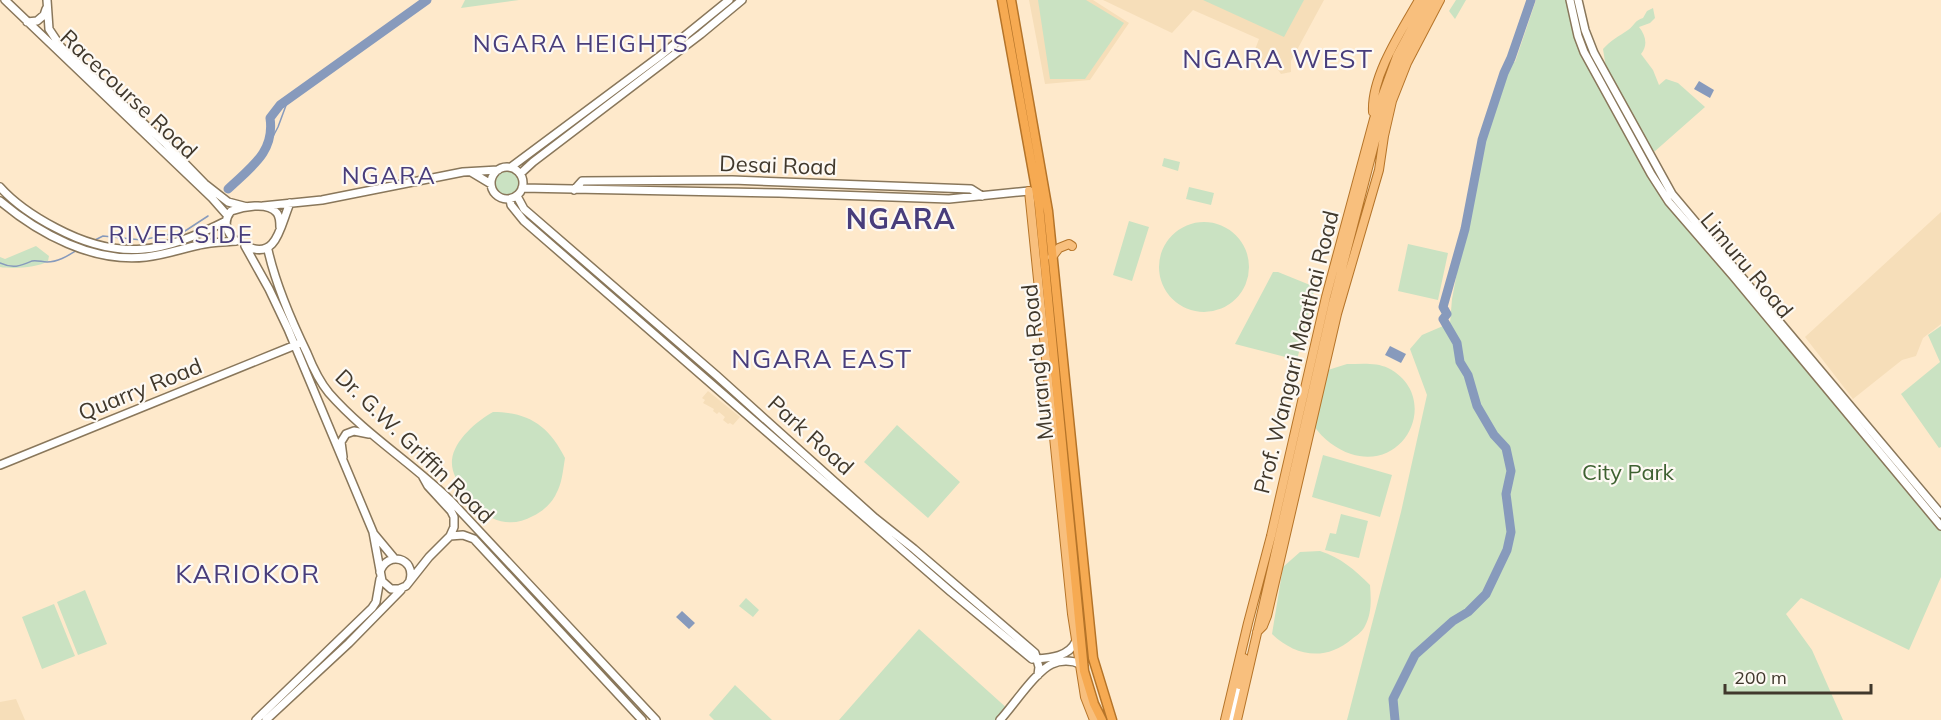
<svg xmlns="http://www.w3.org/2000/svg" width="1941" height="720" font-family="Mulish,sans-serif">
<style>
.built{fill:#f6deb9}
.green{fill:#cae2c2}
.water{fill:#879abc}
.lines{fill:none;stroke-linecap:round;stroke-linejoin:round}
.stream{stroke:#879abc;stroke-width:1.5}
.river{stroke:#879abc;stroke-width:9}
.secondary-casing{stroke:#89775b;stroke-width:10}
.primary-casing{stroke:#b57429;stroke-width:10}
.trunk-casing{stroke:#b57429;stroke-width:11}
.secondary{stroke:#fff;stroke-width:7}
.primary{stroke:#f8bf7d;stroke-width:8}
.trunk{stroke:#f6aa52;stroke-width:8}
.labels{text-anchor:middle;stroke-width:4.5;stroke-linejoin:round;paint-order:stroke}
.street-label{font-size:22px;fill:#40382c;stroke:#fdf9f3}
.park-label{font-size:22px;fill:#3e6131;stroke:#fdf9f3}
.neighbourhood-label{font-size:24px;letter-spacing:1.5px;fill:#483d7b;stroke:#fdf9f3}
.quarter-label{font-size:26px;letter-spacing:1.5px;fill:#483d7b;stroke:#fdf9f3}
.district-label{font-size:28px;font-weight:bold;letter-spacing:1.5px;fill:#483d7b;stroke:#fdf9f3}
</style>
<rect width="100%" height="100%" fill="#fee9cb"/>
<path class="built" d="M1029 0H1093L1129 23 1090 80 1045 84Z
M1103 0H1324L1291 61V72L1281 74 1276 67 1253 55 1259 39 1193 10 1172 33Z
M1941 212V324L1923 338 1916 356 1902 360 1853 399 1805 337Z
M708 391 740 417 733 425 730 423 728 424 723 420 725 417 719 412 717 414 713 411 714 409 703 403 705 400 702 398Z
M16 699 25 720H0V702Z"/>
<path class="green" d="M465 0H519L461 8Z
M1038 0H1086L1124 23 1085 79H1050Z
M1203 0H1304L1284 37Z
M1456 0H1466L1455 19 1449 11Z
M1536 0H1567C1599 109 1684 205 1756 292 1818 366 1879 441 1941 516V577L1909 650 1801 598 1786 614 1812 650 1843 720H1347L1401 512 1427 395 1410 349 1422 335 1450 323 1452 299 1482 140 1511 61 1515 62Z
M1653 8 1655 18 1650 23 1639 27C1646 36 1648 45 1641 54L1653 70 1659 85 1666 79 1678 83 1705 107 1654 152 1606 68 1603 49C1610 41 1619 36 1628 30 1634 26 1635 20 1643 18L1647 11Z
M1164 158 1180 162 1178 171 1162 166Z
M495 183a12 12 0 1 1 24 0a12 12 0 1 1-24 0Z
M1189 187 1214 193 1211 205 1186 199Z
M1129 221 1149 227 1132 281 1113 275Z
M1159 267a45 45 0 1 1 90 0a45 45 0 1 1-90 0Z
M1408 244 1448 253 1438 300 1398 291Z
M36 246 49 256 48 261C38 268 12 269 0 267V257L5 259Z
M1273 272H1278L1315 287 1297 360 1235 344Z
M1941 326V447L1939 448 1901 394 1940 362 1928 335Z
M1347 364C1360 364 1376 362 1388 368 1441 395 1408 472 1351 454 1336 449 1323 439 1314 426L1328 370Z
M493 412C529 412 549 426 565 458 563 470 562 484 556 494 552 503 542 512 533 516 505 532 478 515 463 491 457 481 451 471 452 460 454 440 477 421 493 412Z
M897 425 960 482 928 518 864 462Z
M1323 455 1392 475 1380 517 1312 497Z
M1341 514 1368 521 1359 558 1325 550 1330 533 1336 534Z
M1320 551C1341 558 1354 569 1370 585 1371 599 1372 613 1365 626 1362 632 1356 636 1352 639 1325 662 1295 656 1272 634L1283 567 1300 552Z
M85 590 107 644 78 655 57 602Z
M746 598 759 610 753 617 739 606Z
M54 604 75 656 42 669 22 617Z
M919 629 1009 710 1000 720H839Z
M735 685 772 720H714L709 715Z"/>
<path class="water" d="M1699 81 1714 90 1710 98 1694 89Z
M1390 346 1406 354 1401 363 1385 355Z
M682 611 695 623 689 629 676 617Z"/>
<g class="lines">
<path class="stream" d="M269 144 278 127 288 100
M93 241 103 236 142 240 185 231 208 216
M0 263C13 269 20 266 32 261 37 260 42 262 47 262 59 262 69 255 79 249"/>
<path class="river" d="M228 189C251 167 275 152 270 118L280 105 427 0
M1395 720 1393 699 1415 655 1453 621 1468 612 1486 594 1507 550 1511 532 1506 494 1511 471 1506 448 1494 435 1477 406 1468 375 1460 362 1457 343 1443 319 1447 314 1443 307 1465 229 1482 140 1504 73 1511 58 1531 0"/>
<g class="secondary-casing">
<path id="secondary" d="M5 0 212 198 227 215
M47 0 49 29 61 47 166 144 205 184 228 202 247 207
M1570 0 1578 36 1584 52 1651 174 1669 202 1733 276 1941 526
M1578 0 1585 30 1594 53 1672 194 1941 514
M27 22 37 21 44 15 46 9
M491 183a16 16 0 1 1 32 0a16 16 0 1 1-32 0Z
M511 167 660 56 729 0
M471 172 491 184
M520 174 533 162 701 34 742 0
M0 187C16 205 35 217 56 228 120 262 163 253 226 221
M522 188 779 193 949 199 1029 191
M574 190 582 181 732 180 971 189 982 196
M517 196 524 209 716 375 875 518 914 549 1035 653 1039 667 1038 675
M510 199 511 205 524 221 951 592 1032 659
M0 201C39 234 93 263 146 257 164 255 181 249 199 245 211 242 224 242 236 241
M263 206 322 200 463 172 498 170
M236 241C227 233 222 222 231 211 242 207 268 201 277 213 280 217 280 223 280 227
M245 246 269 289 288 329 373 532 382 581 391 589H399L406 586 429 557 450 536 454 527V517L451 511 428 486 423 477
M246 246C277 261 280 226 290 203
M268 250C276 286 291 320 307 353 313 368 319 381 329 393 365 434 412 463 450 500L656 720
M343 457 341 442 346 434 354 431 369 434
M0 465 298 344
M374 534 394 558
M450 536 463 535 474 539 642 720
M380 572C387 550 416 558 410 580
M1035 659C1050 658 1069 657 1076 641
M256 720 372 608 376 602 380 579
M266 720 349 643 401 590
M1000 720C1013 706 1036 671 1052 664 1060 660 1072 660 1080 664
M1232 720 1240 686"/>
</g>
<g class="primary-casing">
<path id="primary" d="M1373 112C1371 76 1402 30 1419 0
M1029 191 1072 614 1085 697 1094 720
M1052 257 1059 248 1069 244 1072 246
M1257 632 1263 626 1267 616 1337 314 1379 170 1384 136 1392 101 1407 63 1440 0
M1240 685 1244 658
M1225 720 1248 623 1271 536 1326 297 1374 119 1397 56 1427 0
M1237 720 1333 303 1382 114 1403 58 1434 0"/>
</g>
<g class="trunk-casing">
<path id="trunk" d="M1002 0 1039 205 1084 671 1094 704 1102 720
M1011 0 1048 211 1093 658 1112 720"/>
</g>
<use href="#secondary" class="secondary"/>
<use href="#primary" class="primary"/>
<use href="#trunk" class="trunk"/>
</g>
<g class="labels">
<g class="street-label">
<text transform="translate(129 94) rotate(43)" y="8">Racecourse Road</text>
<text transform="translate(778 165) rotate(2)" y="8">Desai Road</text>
<text transform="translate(1747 265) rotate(50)" y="8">Limuru Road</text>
<text transform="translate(1296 352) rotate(-76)" y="8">Prof. Wangari Maathai Road</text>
<text transform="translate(1037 362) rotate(-96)" y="8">Murang'a Road</text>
<text transform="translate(140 389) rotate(-22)" y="8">Quarry Road</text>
<text transform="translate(811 435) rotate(42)" y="8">Park Road</text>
<text transform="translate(415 446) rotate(44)" y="8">Dr. G.W. Griffin Road</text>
</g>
<g class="park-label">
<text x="1628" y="480">City Park</text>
</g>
<g class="neighbourhood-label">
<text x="581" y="52">NGARA HEIGHTS</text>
<text x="389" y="184">NGARA</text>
<text x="181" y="243">RIVER SIDE</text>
</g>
<g class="quarter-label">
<text x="1278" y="68">NGARA WEST</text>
<text x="822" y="368">NGARA EAST</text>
<text x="248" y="583">KARIOKOR</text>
</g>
<g class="district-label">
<text x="901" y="229">NGARA</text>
</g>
</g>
<path d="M1725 684v9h146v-9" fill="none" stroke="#40382c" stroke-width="3"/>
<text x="1734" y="684" font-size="18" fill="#40382c" stroke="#fdf9f3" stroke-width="4.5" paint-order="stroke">200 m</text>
</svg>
